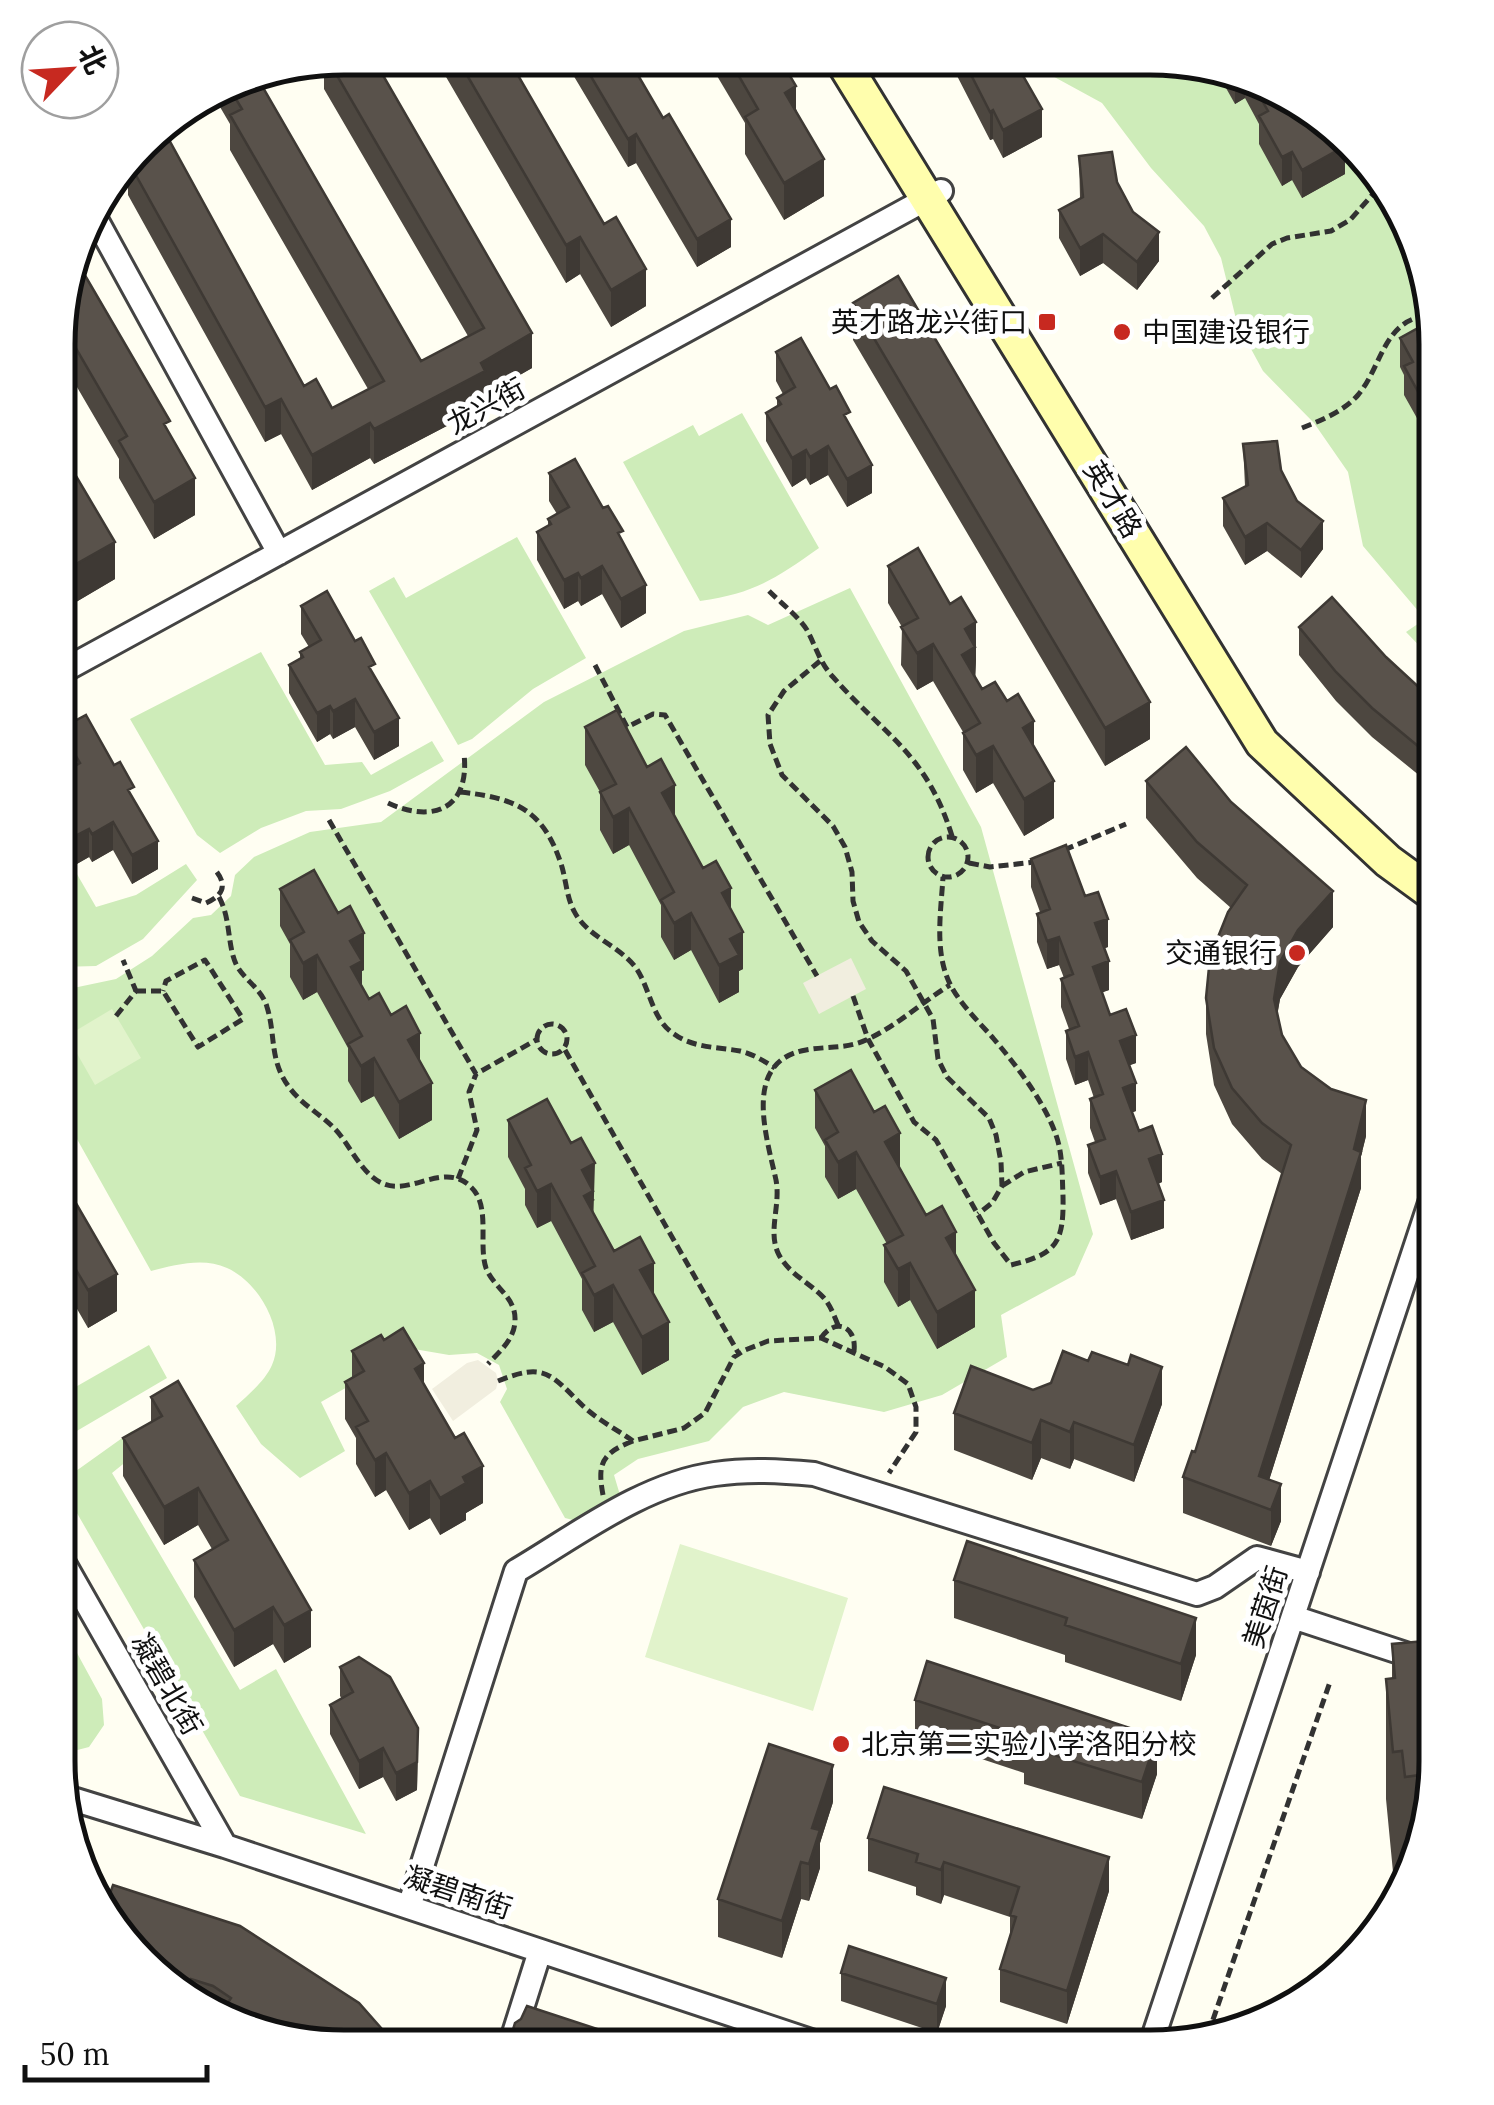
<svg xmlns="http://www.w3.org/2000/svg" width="1494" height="2105" font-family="Lora,'Noto Sans SC',serif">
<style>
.green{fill:#ceecb9}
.pitch{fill:#e1f3cb}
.plaza{fill:#f1eedf}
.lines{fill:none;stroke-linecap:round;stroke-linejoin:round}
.street-casing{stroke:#434343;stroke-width:28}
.secondary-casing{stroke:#323232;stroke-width:38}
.path{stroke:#323232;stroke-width:5;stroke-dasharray:10 5;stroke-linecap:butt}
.street{stroke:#fff;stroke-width:22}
.secondary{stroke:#fffead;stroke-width:32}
.wall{fill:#4d4740}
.shaded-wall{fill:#3e3934}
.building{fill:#59524b;stroke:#3e3934;stroke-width:2.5}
.poi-dot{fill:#c72920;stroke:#fff;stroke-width:4}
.labels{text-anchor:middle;stroke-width:10;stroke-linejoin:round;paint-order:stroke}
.poi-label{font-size:28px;fill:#101010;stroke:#fff;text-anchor:end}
.street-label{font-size:28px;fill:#101010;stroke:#fff}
.rim{fill:none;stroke:#101010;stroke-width:5}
</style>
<rect width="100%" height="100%" fill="#fffef2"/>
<path class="green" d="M1038 60H1188L1324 116 1407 218 1436 343V663L1406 632 1425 619 1363 546 1348 472 1314 423 1263 371 1237 323 1221 258 1204 226 1151 168 1102 103 1047 73Z
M742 413 819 548C775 579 755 593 700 601L623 462 693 425 699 436Z
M517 537 586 658 533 689 472 739 458 745 369 591 394 577 406 598Z
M850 588 981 827 1093 1234 1075 1275 1001 1315 1007 1357 942 1395 884 1412 784 1392 743 1407 709 1441 638 1459 614 1475 620 1495 577 1521 565 1518 500 1402 507 1389 499 1365 477 1353 449 1355 414 1349 321 1402 345 1451 300 1478 261 1444 236 1406C248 1395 265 1381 272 1365 287 1331 259 1282 227 1268 203 1257 175 1265 151 1271L59 1107V991L116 979 152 956 193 918 211 915 231 896 235 875 254 857 310 832 381 822 544 702 684 631 748 615 768 625Z
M261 652 325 765 362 762 371 775 432 741 444 761 390 791 341 809 306 811 261 828 220 853 197 835 130 719Z
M59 843 96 907 136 895 186 864 197 880 143 939 96 966 59 967V914L68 909 59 894Z
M149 1345 167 1378 58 1442V1397Z
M132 1431 143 1448 112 1473 240 1690 276 1669 366 1834 240 1796 70 1501 69 1476Z
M58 1618 102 1699 104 1725 89 1747 58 1755Z"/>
<path class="pitch" d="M112 1009 141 1058 95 1085 67 1036Z
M680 1544 848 1598 813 1711 645 1657Z"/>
<path class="plaza" d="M851 958 866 989 819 1014 803 983Z
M478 1360 496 1373 498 1381 496 1389 453 1421 432 1389 467 1363Z"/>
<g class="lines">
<g class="street-casing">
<path id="street" d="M92 212 279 553
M59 673 941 191
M58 1553 225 1846
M1293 1617 1436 1664
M66 1797 225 1846 829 2047
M409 1907 516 1571C577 1535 643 1484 715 1474 748 1469 781 1471 814 1474L1197 1594 1215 1587 1257 1558 1308 1572
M510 2046 540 1951
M1150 2047 1436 1185"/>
</g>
<g class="secondary-casing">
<path id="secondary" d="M841 59 1262 743 1388 861 1436 896"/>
</g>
<path class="path" d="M1212 298 1272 244 1287 238 1331 231 1350 220 1381 185
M1302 428C1322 420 1344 411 1358 395 1382 367 1384 317 1430 316
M769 591C781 603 798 616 807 630 816 647 820 663 833 677 886 737 926 753 952 836
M820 661 784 691 768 715 770 744 782 775 833 826 845 847 852 872 853 901 859 922 872 941 906 971 933 1019 938 1059 947 1077 989 1118 996 1135 1001 1162 1002 1186 992 1203 978 1214
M595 665 627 727 653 714 665 715 817 976
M460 792C515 798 544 809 562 867 566 881 567 898 574 911 587 937 619 945 636 968 650 988 652 1020 674 1034 693 1048 718 1047 740 1051 753 1054 764 1061 775 1068
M388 803C434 824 470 808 464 754
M329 820 476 1074 536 1040
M928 857a20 20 0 1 1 40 0a20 20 0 1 1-40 0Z
M1064 850 1126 824
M969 863 990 867 1035 862
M219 897C231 919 227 944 236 964 243 979 262 989 267 1007 276 1036 269 1060 289 1087 301 1104 319 1113 334 1128 350 1144 361 1175 384 1184 412 1195 445 1161 471 1187 491 1206 478 1244 486 1268 493 1287 516 1297 515 1320 515 1339 499 1352 488 1364
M192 898 206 903C222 896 228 886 216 871
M136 991H163L198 1047 243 1019 205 960 166 981 163 991
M853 996 868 1039 914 1122 936 1140 994 1243 1011 1265C1056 1254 1064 1244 1063 1196 1062 1176 1063 1155 1056 1135 1044 1101 1016 1065 993 1038 979 1022 960 1004 950 984 934 952 941 911 943 877
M116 1016 136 991 123 960
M537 1039a15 15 0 1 1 30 0a15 15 0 1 1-30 0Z
M565 1050 739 1354
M458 1179 477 1130 469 1092 476 1074
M1002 1186 1024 1172 1062 1163
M838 1325C834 1315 830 1305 824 1298 809 1282 790 1275 779 1255 767 1232 781 1206 776 1180 767 1138 741 1061 806 1050 827 1046 847 1049 866 1040 897 1026 922 1002 950 985
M821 1338C835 1317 857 1326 854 1351
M498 1381C543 1363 549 1372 581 1404 596 1419 616 1429 633 1441L684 1428 705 1413 734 1357 745 1350 768 1341 821 1338 885 1367 908 1384 916 1407V1432L889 1473
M603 1495C597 1463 602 1453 633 1441
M1208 2034 1330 1682"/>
<use href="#street" class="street"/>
<use href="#secondary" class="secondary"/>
</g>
<path class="wall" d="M344 58 532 368 485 395V406L374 464 370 458 312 490 281 434 265 442 128 195V162L131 158 304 386 332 408 368 389 230 150V124L213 95 251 73 262 71V86L421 361 468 336 324 89V61Z
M435 58H508L646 306 611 327 580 274 566 283Z
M563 58H628L731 247 697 267 636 163 628 167Z
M707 59H780L824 196 784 220 745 154V123Z
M944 59 1014 60 1042 137 1003 158 993 139 990 140 953 68 950 70Z
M1217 72 1324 116 1345 174 1302 198 1292 180 1282 186 1259 144V124L1245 98 1235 104Z
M1079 156 1117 182 1159 261 1137 290 1103 263 1080 276 1059 238V210L1080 198Z
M853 303 1150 739 1105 766 853 340Z
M60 306 170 434 195 515 154 539 119 478V459L60 358Z
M1431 321 1427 436 1404 395V375L1400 367V338Z
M776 352 850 426 872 493 847 507 828 475 810 485 806 478 792 487 766 441V413L777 406V398L783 394 776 381Z
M1243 444 1281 470 1323 549 1301 578 1267 551 1245 565 1223 526V498L1245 486Z
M60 449 115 579 76 602 60 574Z
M549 473 623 543 646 613 621 628 602 594 581 606 578 601 564 609 537 560V532L548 526V519L557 514 549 501Z
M888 566 976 659 975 678 982 689 1034 747 1054 818 1024 836 993 783 976 793 963 770V732L933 681 917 690 901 665 902 627 888 603Z
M301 606 375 677 399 746 374 760 355 727 333 739 330 734 317 742 289 693V665L300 658V652L309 647 301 634Z
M1299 627 1386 657 1436 703V789L1372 737 1336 701 1299 655Z
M585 727 675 818 703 868 731 910 743 969 739 971V992L719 1003 691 950 674 960 661 937V905L629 845 613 854 600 830V792L585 765Z
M60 729 134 800 158 869 132 884 113 850 92 862 89 857 75 865 59 836V775L68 770 60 757Z
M1146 781 1333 927 1298 967 1280 999 1277 1015 1282 1035 1301 1067 1366 1136 1361 1156V1188L1269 1480 1281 1521 1271 1546 1183 1513V1477L1195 1452 1282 1174 1262 1159 1232 1124 1214 1085 1206 1034V998L1231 908 1197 878 1146 818Z
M1031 859 1085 896 1108 947 1104 948 1109 990 1102 992 1110 1015 1136 1063 1129 1065 1136 1111 1132 1112 1162 1182 1158 1184 1164 1228 1131 1240 1116 1199 1100 1205 1088 1173V1145L1095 1142 1090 1128V1099L1094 1098 1088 1080 1075 1085 1066 1059V1031L1069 1029 1061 1007V979L1064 978 1059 965 1047 969 1037 942V914L1040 912 1031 887Z
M280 889 364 970 362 971V986L369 999 391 1015 420 1062 432 1120 399 1139 374 1096 361 1103 348 1081V1048L317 992 303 1000 290 977V944L280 926Z
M815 1090 900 1170 926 1215 956 1257 975 1327 937 1349 910 1300 898 1307 884 1282V1245L887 1244 856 1189 838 1199 825 1177V1146L815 1128Z
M508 1120 595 1200 593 1201V1212L614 1251 654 1295 669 1360 642 1375 613 1322 594 1332 582 1310V1279L551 1221 537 1228 525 1205V1189L508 1157Z
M59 1174 117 1311 88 1328 69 1295Z
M384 1340 424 1384 483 1503 466 1513V1520L440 1535 430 1518 409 1530 386 1490 375 1497 356 1464V1438L345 1419V1382L352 1377V1351Z
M1033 1390 1162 1404 1134 1482 1074 1459 1070 1469 1041 1458 1032 1480 954 1450V1413Z
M151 1397 311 1647 284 1663 273 1644 234 1667 194 1597V1560L212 1549 198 1525 164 1545 123 1476V1438L151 1422Z
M954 1580 1196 1655 1181 1701 1065 1662V1655L954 1618Z
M1392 1644 1436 1780 1403 1878 1402 1871 1393 1872 1386 1799V1679L1392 1678Z
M340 1667 418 1756 417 1790 396 1801 383 1777 359 1789 330 1734V1705L342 1699 340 1696Z
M915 1700 1157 1774 1142 1819 1024 1784V1773L915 1737Z
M833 1802 820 1843V1868L809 1901 801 1899 782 1958 718 1937V1899Z
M868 1838 1109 1891 1067 2024 1000 2002V1969L1010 1935V1917L944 1895 941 1904 916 1895V1887L868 1871Z
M105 1908 307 2045 184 1999Z
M841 1973 946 2006 937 2033 841 2001Z"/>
<path class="shaded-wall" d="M262 71V90L251 73Z
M1235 79 1245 83V98L1235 104Z
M796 86V123L785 93Z
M1042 109V137L1003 158V130Z
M993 110V139L990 140V112Z
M636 134V163L628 167V139Z
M1345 146V174L1302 198V170Z
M1292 152V180L1282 186V157Z
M824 159V196L784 220V183Z
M731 219V247L697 267V239Z
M1159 232V261L1137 290V262Z
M1103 234V263L1080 276V248Z
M580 237V274L566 283V245Z
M646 269V306L611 327V290Z
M532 333V368L485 395V406L374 464V429L481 363Z
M281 399V434L265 442V407Z
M1436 403V431L1427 436V408Z
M370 423V458L312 490V455Z
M828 446V475L810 485V457Z
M806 450V478L792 487V458Z
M872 465V493L847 507V479Z
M195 478V515L154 539V502Z
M1323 521V549L1301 578V550Z
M1267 523V551L1245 565V537Z
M115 542V579L76 602V564Z
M602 566V594L581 606V578Z
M578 573V601L564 609V580Z
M646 585V613L621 628V599Z
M976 622V659L975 684 962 655 965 629Z
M933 644V681L917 690V653Z
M355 699V727L333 739V711Z
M1150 702V739L1105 766V728Z
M330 706V734L317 742V713Z
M399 718V746L374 760V732Z
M1034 721V759L1023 728Z
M993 746V783L976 793V755Z
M1054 781V818L1024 836V799Z
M675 785V822L662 793Z
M629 808V845L613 854V817Z
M113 822V850L92 862V834Z
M89 829V857L75 865V836Z
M158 841V869L132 884V855Z
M731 888V925L722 893Z
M1333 891V927L1298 967 1280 999 1274 1035V999L1280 962 1298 930Z
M691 913V950L674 960V923Z
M1108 919V947L1095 952V923Z
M743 932V969L739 971V992L719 1003V965L730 939Z
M364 933V970L362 971V998L351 1004 350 941Z
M1059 937V965L1047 969V941Z
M317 955V992L303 1000V963Z
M1109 961V990L1093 996V967Z
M420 1033V1070L408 1040Z
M1136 1035V1063L1120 1069V1041Z
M1088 1052V1080L1075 1085V1057Z
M374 1058V1096L361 1103V1066Z
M432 1083V1120L399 1139V1102Z
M1136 1083V1111L1123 1116V1088Z
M1366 1100V1136L1361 1156V1188L1261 1506 1259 1476 1354 1149Z
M900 1133V1170L885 1142Z
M856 1152V1189L838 1199V1162Z
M1162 1154V1182L1149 1187V1159Z
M595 1163 593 1228 584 1233 582 1170Z
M1116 1171V1199L1100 1205V1177Z
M551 1184V1221L537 1228V1191Z
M1164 1200V1228L1131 1240V1212Z
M956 1232V1269L946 1238Z
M69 1258V1295L58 1301V1264Z
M654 1263V1300L640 1270Z
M910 1263V1300L898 1307V1269Z
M117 1274V1311L88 1328V1290Z
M613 1285V1322L594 1332V1295Z
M975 1290V1327L937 1349V1312Z
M669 1322V1360L642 1375V1337Z
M424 1363V1401L415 1369Z
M1162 1367V1404L1134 1482V1445Z
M1041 1420V1458L1032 1480V1443Z
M1074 1422V1459L1070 1469V1432Z
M386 1453V1490L375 1497V1460Z
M483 1466V1503L466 1513V1520L440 1535V1498L463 1477Z
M430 1481V1518L409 1530V1493Z
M1281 1484V1521L1271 1546V1510Z
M198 1488V1525L164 1545V1507Z
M273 1607V1644L234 1667V1630Z
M311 1610V1647L284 1663V1625Z
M1196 1618V1655L1181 1701V1664Z
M418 1728 417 1790 396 1801V1773Z
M1157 1737V1774L1142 1819V1782Z
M383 1748V1777L359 1789V1761Z
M833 1765V1802L820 1843V1868L809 1901V1864L812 1828Z
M1109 1857V1891L1067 2024V1991Z
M801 1862V1899L782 1958V1921Z
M944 1862V1895L941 1904V1870Z
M946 1978V2006L937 2033V2004Z
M191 1979V2001L184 1999Z"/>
<path class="building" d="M344 58H373L532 333 481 363 485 371 374 429 370 423 312 455 281 399 265 407 128 161 131 158 168 138 304 386 316 379 332 408 384 381 230 115 242 109 228 86 251 73 254 72 421 361 484 328 328 60Z
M457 58H508L604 224 616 217 646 269 611 290 580 237 566 245Z
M580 58H628L663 118 669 114 731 219 697 239 636 134 628 139Z
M729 59H780L796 86 785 93 824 159 784 183 745 117 758 109Z
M963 59 1014 60 1042 109 1003 130 993 110 990 112Z
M1255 88 1324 116 1336 131 1345 146 1302 170 1292 152 1282 157 1259 116 1268 111Z
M1112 152 1117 182 1133 212 1159 232 1137 262 1103 234 1080 248 1059 210 1083 197 1079 156Z
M76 260 170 421 164 424 195 478 154 502 119 441 127 436 60 321V306Z
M898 276 1150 702 1105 728 853 303Z
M1431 321 1436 343V403L1427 408 1404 366 1413 362 1400 338Z
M801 338 830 389 836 386 850 412 844 415 872 465 847 479 828 446 810 457 806 450 792 458 766 413 781 404 777 398 795 387 776 352Z
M1277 441 1281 470 1297 501 1323 521 1301 550 1267 523 1245 537 1223 498 1248 485 1243 444Z
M60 449 115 542 76 564 60 537Z
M575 459 603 508 608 506 623 531 618 533 646 585 621 599 602 566 581 578 578 573 564 580 537 532 551 524 548 519 569 507 549 473Z
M918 548 950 604 961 597 976 622 965 629 975 647 962 655 982 689 995 682 1007 701 1018 694 1034 721 1023 728 1054 781 1024 799 993 746 976 755 963 733 980 723 933 644 917 653 901 627 918 618 888 566Z
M327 591 355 641 361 638 375 664 369 667 399 718 374 732 355 699 333 711 330 706 317 713 289 665 303 657 300 652 321 640 301 606Z
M1332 597 1386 657 1436 703V761L1372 708 1336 672 1299 627Z
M617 710 647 767 661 759 675 785 662 793 703 868 716 861 731 888 722 893 743 932 730 939 739 955 719 965 691 913 674 923 661 900 674 892 629 808 613 817 600 792 616 784 585 727Z
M86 715 114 765 120 762 134 787 128 790 158 841 132 855 113 822 92 834 89 829 75 836 59 808V782L62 780 59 775 80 763 60 729Z
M1186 747 1231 802 1333 891 1298 930 1280 962 1274 999 1282 1035 1301 1067 1331 1089 1366 1100 1354 1149 1361 1152 1259 1476 1281 1484 1271 1510 1183 1477 1192 1451 1195 1452 1291 1145 1262 1123 1232 1088 1214 1048 1206 998 1210 957 1228 912 1247 885 1197 842 1146 781Z
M1066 845 1085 896 1098 892 1108 919 1095 923 1109 961 1093 967 1110 1015 1126 1009 1136 1035 1120 1041 1136 1083 1123 1088 1139 1131 1152 1126 1162 1154 1149 1159 1164 1200 1131 1212 1116 1171 1100 1177 1088 1145 1105 1139 1090 1099 1103 1094 1088 1052 1075 1057 1066 1031 1079 1026 1061 979 1073 974 1059 937 1047 941 1037 914 1050 909 1031 859Z
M314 870 338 913 350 906 364 933 350 941 362 961 351 967 369 999 379 993 391 1015 406 1006 420 1033 408 1040 432 1083 399 1102 374 1058 361 1066 348 1044 362 1036 317 955 303 963 290 940 304 932 280 889Z
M851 1070 874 1112 885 1106 900 1133 885 1142 926 1215 942 1206 956 1232 946 1238 975 1290 937 1312 910 1263 898 1269 884 1245 903 1235 856 1152 838 1162 825 1140 838 1132 815 1090Z
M547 1099 571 1143 581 1138 595 1163 582 1170 593 1191 584 1196 614 1251 640 1237 654 1263 640 1270 669 1322 642 1337 613 1285 594 1295 582 1273 595 1266 551 1184 537 1191 525 1168 531 1165 508 1120Z
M59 1174 117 1274 88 1290 69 1258 58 1264Z
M403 1328 424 1363 415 1369 455 1438 464 1433 483 1466 463 1477 466 1483 440 1498 430 1481 409 1493 386 1453 375 1460 356 1427 368 1421 345 1382 364 1371 352 1351 381 1335 384 1340Z
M1063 1351 1088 1361 1092 1352 1128 1365 1131 1355 1162 1367 1134 1445 1074 1422 1070 1432 1041 1420 1032 1443 954 1413 971 1366 1033 1390 1051 1383Z
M178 1381 311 1610 284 1625 273 1607 234 1630 194 1560 228 1540 198 1488 164 1507 123 1438 162 1416 151 1397Z
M967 1541 1196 1618 1181 1664 1065 1625 1067 1618 954 1580Z
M1436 1640V1780L1421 1782 1420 1775 1405 1777 1402 1751 1393 1752 1386 1679 1395 1678 1392 1644Z
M359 1657 390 1677 418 1728 417 1762 396 1773 383 1748 359 1761 330 1705 353 1692 340 1667Z
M927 1661 1157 1737 1142 1782 1024 1746 1027 1737 915 1700Z
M769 1744 833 1765 812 1828 820 1830 809 1864 801 1862 782 1921 718 1899Z
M884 1787 1109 1857 1067 1991 1000 1969 1016 1917 1010 1915 1019 1887 944 1862 941 1870 916 1862 918 1854 868 1838Z
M113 1885 240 1926 359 2003 396 2045H307L221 2013 231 1998 213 1986 191 1979 184 1999 105 1908Z
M849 1946 946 1978 937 2004 841 1973Z
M527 2006 649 2046H508L515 2023 521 2019Z"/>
<g class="poi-dot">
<rect x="1037" y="312" width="20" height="20" rx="5"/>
<circle cx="1122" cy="332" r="10"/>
<circle cx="1297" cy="953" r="10"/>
<circle cx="841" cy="1744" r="10"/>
</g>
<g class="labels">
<g class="poi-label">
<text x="1027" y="332">英才路龙兴街口</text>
<text x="1142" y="342" text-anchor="start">中国建设银行</text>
<text x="1277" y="963">交通银行</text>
<text x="861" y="1754" text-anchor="start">北京第二实验小学洛阳分校</text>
</g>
<g class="street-label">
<text transform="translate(486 406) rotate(-29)" y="10">龙兴街</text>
<text transform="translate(1113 499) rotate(59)" y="10">英才路</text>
<text transform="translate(1265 1607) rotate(-72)" y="10">美茵街</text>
<text transform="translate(167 1684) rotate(60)" y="10">凝碧北街</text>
<text transform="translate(458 1892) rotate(18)" y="10">凝碧南街</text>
</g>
</g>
<path d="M0 0H1494V2105H0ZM344 75H1150A269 269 0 0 1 1419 344V1761A269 269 0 0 1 1150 2030H344A269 269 0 0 1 75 1761V344A269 269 0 0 1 344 75Z" fill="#fff" fill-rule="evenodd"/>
<path class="rim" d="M344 75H1150A269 269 0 0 1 1419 344V1761A269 269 0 0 1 1150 2030H344A269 269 0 0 1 75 1761V344A269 269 0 0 1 344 75Z"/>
<g transform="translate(70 70) rotate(65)"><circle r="48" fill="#ffffff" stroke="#9f9f9f" stroke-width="2.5"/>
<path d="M0-8L18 38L0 25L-18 38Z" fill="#c72920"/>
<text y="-15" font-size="28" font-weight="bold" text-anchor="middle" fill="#101010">北</text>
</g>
<path d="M25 2065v15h182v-15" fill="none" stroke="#101010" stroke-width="5"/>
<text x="40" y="2065" font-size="30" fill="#101010" stroke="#ffffff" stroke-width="8" paint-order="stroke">50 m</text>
</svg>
